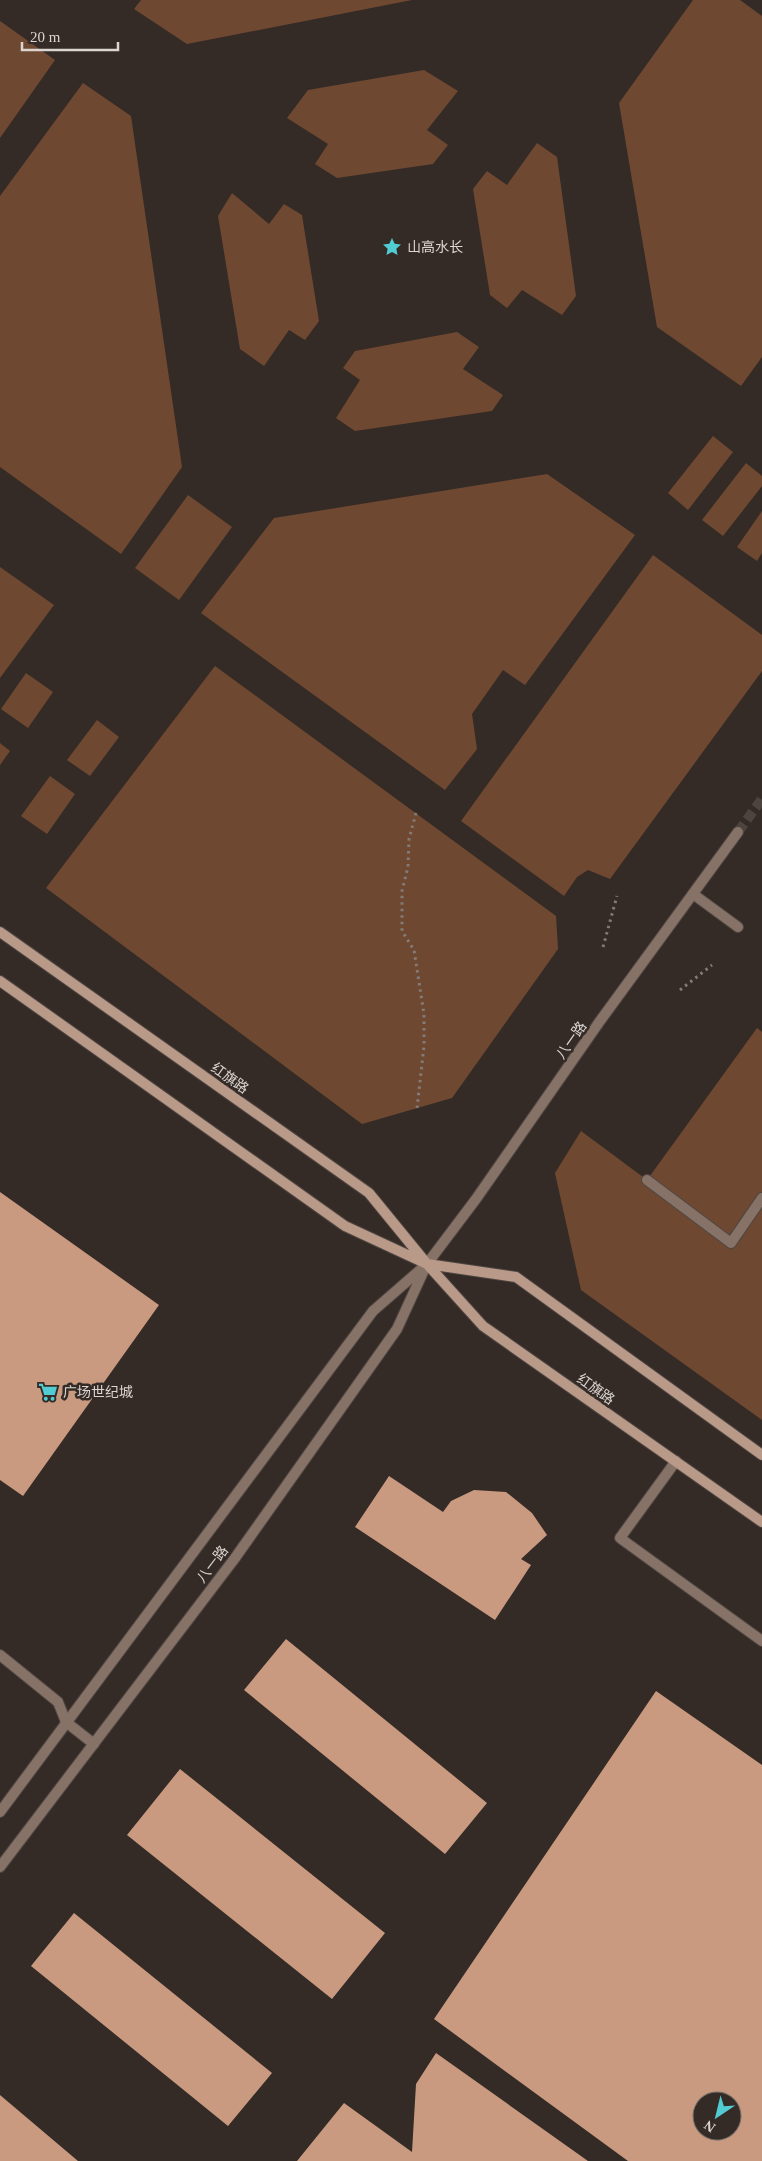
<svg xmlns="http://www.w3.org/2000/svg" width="762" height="2161" font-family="'Times New Roman','Noto Sans SC',serif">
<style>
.green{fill:#6f4831}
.building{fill:#c99a80;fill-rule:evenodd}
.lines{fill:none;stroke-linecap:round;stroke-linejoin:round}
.street-tunnel{stroke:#4d4440;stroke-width:10;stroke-dasharray:10 5;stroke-linecap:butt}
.lane-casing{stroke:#4f4642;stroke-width:12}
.street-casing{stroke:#4f4642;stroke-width:12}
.secondary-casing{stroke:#4f4642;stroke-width:12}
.path{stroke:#837b77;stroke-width:3;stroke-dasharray:2.5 4;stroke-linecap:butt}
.lane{stroke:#867267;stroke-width:10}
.street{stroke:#867267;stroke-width:10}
.secondary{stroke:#b99988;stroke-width:10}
.labels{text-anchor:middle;stroke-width:5;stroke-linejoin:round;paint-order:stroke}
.poi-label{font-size:14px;fill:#dbd5d2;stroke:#342b26;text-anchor:start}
.street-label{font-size:14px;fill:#dbd5d2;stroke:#342b26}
</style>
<rect width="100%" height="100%" fill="#342b26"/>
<path class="green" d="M141 0H412L187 44 134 9Z
M693 0H740L762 16V357L741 386 657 327 619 103Z
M0 21 55 60 0 138Z
M424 70 458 91 427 130 448 145 433 164 337 178 315 164 328 144 287 118 308 90Z
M83 83 131 116 182 467 121 554 0 467V196Z
M537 143 557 157 576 296 562 315 522 290 507 308 490 295 473 189 487 171 507 185Z
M232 193 269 224 284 204 302 215 319 321 305 340 289 330 264 366 240 349 218 216Z
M457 332 479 347 463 369 503 395 492 411 355 431 336 418 360 380 343 368 355 351Z
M713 436 733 452 688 510 668 493Z
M746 463 762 476V486L723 536 702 520Z
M547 474 635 535 525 685 503 670 472 714 477 749 445 790 201 613 274 518Z
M188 495 232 527 179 600 135 568Z
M762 511V553L757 561 737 547Z
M653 555 762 635V671L610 879 588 870 577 877 564 896 461 821Z
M0 567 54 605 0 678Z
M215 666 556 916 558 949 452 1098 362 1124 46 888Z
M26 673 53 692 28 728 1 709Z
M97 720 119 737 90 776 67 760Z
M0 743 10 751 0 765Z
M50 776 75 794 47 834 21 816Z
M757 1028 762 1032V1420L581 1290 555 1173 581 1131 647 1180Z"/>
<path class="building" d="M0 1192 159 1305 23 1496 0 1480Z
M389 1476 443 1512 451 1501 474 1490 506 1492 532 1513 547 1535 521 1559 531 1565 495 1620 355 1527Z
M286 1639 487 1803 445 1854 244 1690Z
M656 1691 762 1765V2161H628L434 2019ZM702 2101H732V2131H702Z
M180 1769 385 1933 332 1999 127 1835Z
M74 1913 272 2073 228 2126 31 1966Z
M436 2053 588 2161H297L344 2103 412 2152 416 2084Z
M0 2095 78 2161H0Z"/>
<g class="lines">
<path class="street-tunnel" d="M738 832 762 799"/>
<g class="lane-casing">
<path id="lane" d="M693 894 738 927
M676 1461 620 1538 762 1641
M0 1655 58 1702 66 1722 94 1744"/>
</g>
<g class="street-casing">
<path id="street" d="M647 1180 731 1243 762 1198
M0 1812 373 1311 427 1264 476 1199 600 1021 738 832
M0 1867 235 1558 397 1329 425 1268"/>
</g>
<g class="secondary-casing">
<path id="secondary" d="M0 932 369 1193 427 1264 483 1326 762 1522
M0 981 345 1226 427 1264 516 1277 762 1455"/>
</g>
<path class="path" d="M416 813 409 839 408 867 402 891V931L414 950 424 1014V1046L417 1108
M603 947 617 896
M680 990 712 965"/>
<use href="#lane" class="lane"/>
<use href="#street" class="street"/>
<use href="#secondary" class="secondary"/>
</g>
<defs>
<g id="sight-bare" transform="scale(1.5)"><path d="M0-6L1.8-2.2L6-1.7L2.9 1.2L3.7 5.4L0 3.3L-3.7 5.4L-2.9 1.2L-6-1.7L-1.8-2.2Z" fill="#51ccd3" stroke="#342b26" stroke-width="2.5" paint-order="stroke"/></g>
<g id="supermarket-bare" transform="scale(1.5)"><path d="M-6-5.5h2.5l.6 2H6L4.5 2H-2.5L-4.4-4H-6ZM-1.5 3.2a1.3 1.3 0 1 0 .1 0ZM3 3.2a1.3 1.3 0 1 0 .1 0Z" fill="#51ccd3" stroke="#342b26" stroke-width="2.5" paint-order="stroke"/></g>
</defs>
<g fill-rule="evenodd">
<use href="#sight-bare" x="392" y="247"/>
<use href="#supermarket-bare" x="48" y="1392"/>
</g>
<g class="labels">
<g class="poi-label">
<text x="407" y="252">山高水长</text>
<text x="63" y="1397">广场世纪城</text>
</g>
<g class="street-label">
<text transform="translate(571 1040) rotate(-55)" y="5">八一路</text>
<text transform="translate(230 1078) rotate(35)" y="5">红旗路</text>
<text transform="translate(596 1389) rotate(35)" y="5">红旗路</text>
<text transform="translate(212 1564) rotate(-53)" y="5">八一路</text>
</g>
</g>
<g transform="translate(717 2116) rotate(215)"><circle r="24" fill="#342b26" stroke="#776f6b"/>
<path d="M0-4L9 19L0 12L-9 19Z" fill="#51ccd3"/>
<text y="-8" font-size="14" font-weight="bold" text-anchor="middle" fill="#dbd5d2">N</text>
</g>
<path d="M22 42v8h96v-8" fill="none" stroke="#dbd5d2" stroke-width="2.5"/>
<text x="30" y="42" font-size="15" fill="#dbd5d2" stroke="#342b26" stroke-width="4" paint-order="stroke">20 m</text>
</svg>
